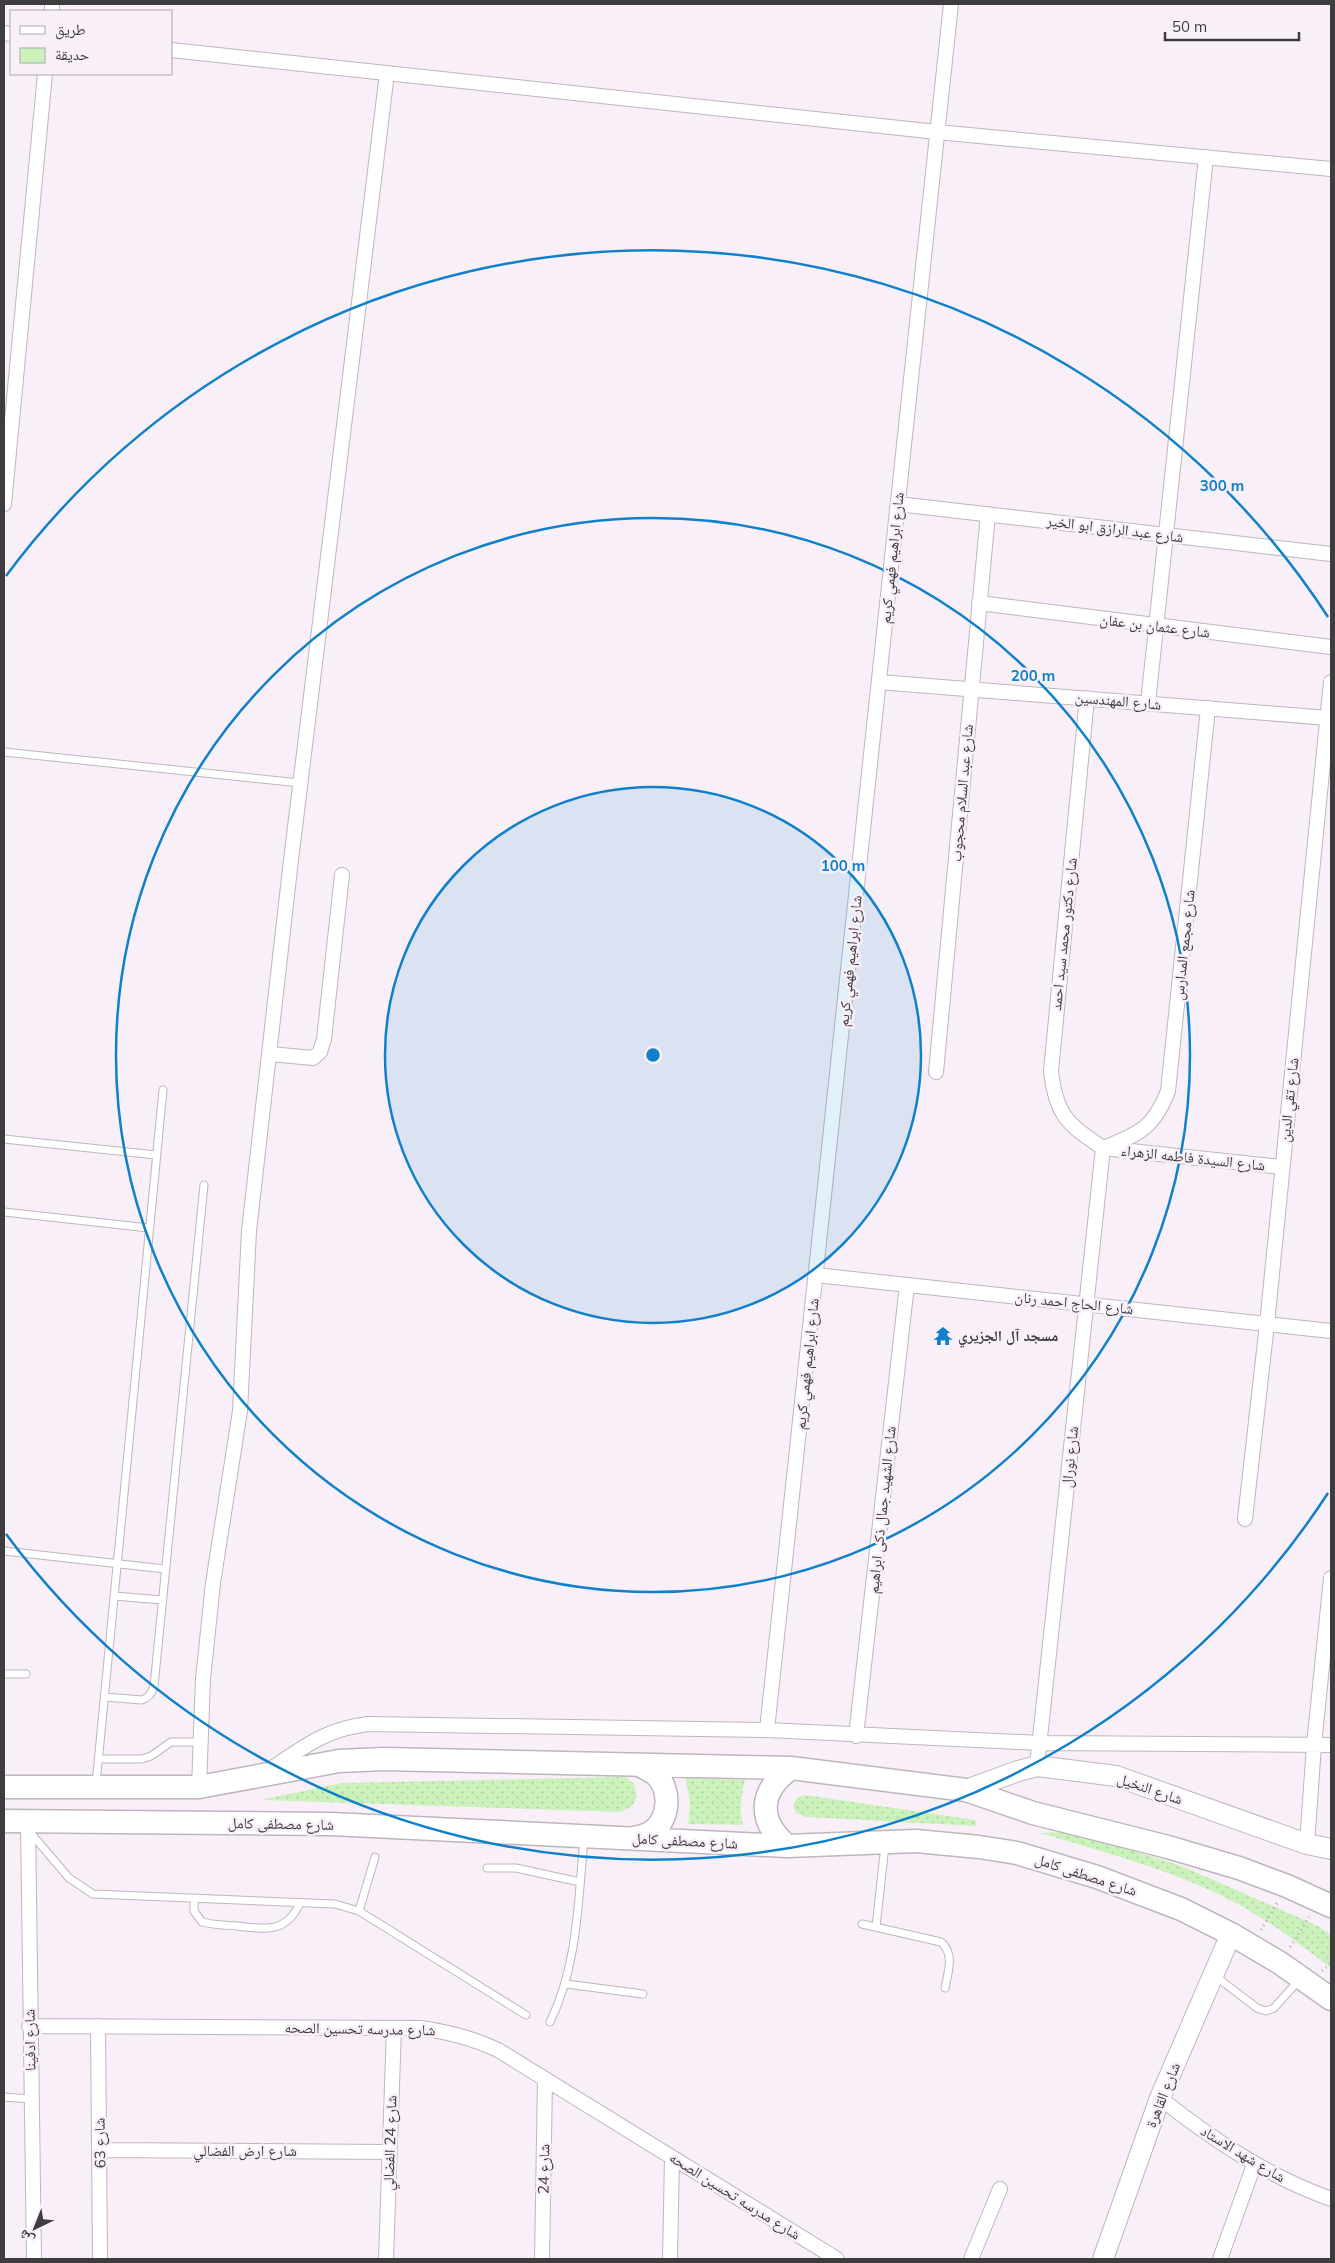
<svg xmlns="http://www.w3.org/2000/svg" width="1335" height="2263" font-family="Mulish,'Noto Naskh Arabic',sans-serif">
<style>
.green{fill:url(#green-dots)}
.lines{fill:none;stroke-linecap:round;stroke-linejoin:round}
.lane-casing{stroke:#beb6be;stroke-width:9}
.street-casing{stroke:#beb6be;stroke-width:16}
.secondary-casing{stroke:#beb6be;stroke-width:22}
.primary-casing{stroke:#beb6be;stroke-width:25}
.path{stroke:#b2acb2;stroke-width:3;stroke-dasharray:1 4;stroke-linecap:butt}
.lane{stroke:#fff;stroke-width:7}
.street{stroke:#fff;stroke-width:14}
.secondary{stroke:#fff;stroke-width:20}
.primary{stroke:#fff;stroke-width:22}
.ring{fill:none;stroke:#1080ca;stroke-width:2.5}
.labels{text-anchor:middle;stroke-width:5;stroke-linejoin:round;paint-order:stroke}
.street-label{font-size:15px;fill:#3f3c3f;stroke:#f8eff8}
.poi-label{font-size:15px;font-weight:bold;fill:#3f3c3f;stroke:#f8eff8;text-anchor:start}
.centre{fill:#1080ca;stroke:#f8eff8;stroke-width:2.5}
.ring-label{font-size:15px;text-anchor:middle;font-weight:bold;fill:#1080ca;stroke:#f8eff8;stroke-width:5;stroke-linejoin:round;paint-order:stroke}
</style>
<defs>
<pattern id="green-dots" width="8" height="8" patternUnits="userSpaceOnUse" patternTransform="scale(1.25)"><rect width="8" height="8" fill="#ccf2bc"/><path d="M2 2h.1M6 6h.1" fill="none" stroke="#b0d0a3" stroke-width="1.8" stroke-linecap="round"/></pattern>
</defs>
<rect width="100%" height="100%" fill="#f8eff8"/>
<path class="green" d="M625 1777 634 1784 637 1796 632 1806 621 1812 260 1800 342 1783Z
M685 1778 745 1780C741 1796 739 1809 743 1825L688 1824C691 1807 690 1795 685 1778Z
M805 1795 976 1820 977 1826 806 1817 796 1813 793 1805 798 1797Z
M1071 1832 1179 1865 1316 1925 1331 1935V1968C1300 1944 1268 1920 1234 1902 1173 1870 1106 1853 1041 1833Z"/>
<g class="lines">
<g class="lane-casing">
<path id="lane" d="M4 752 300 783
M4 1139 156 1155
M4 1212 149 1228
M4 1551 165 1569
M114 1596 162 1600
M4 1674H26
M105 1697 142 1700C149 1698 152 1693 154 1686L204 1185
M99 1759H142L151 1756 171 1742H201
M96 1784 163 1090
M29 1831 69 1878 93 1894 335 1904 359 1911 526 2015
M487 1868H516L580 1882
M194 1899V1911L202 1922C213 1925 225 1925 237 1926 265 1929 286 1934 300 1903
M359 1911 375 1857
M862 1924 941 1942C955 1954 948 1972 945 1988
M876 1927 885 1845
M1214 1975 1257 2008 1266 2011 1274 2008 1299 1980
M566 1984 643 1994
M550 2022C578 1965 578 1901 584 1839
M4 2097 30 2099"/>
</g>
<g class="street-casing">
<path id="street" d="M52 11V4
M4 33 11 34
M171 50 937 132 1331 169
M4 504 45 74
M898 504 1331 554
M979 603 1331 647
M879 682 1328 718
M1087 698 1051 1071C1056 1115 1067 1124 1103 1148L1282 1167
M1148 703 1206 157
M270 1054 313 1058 320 1052 324 1039 342 875
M936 1072 988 514
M1106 1147C1141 1133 1154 1127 1168 1091L1208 708
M816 1275 1331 1331
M1245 1519 1267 1324 1331 682
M767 1730 951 4
M856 1736 907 1285
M1037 1766 1103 1148
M271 1769C305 1746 326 1729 368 1724L767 1730 1040 1743 1331 1745
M199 1787 203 1679 213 1583 240 1411 249 1231 291 860 387 73
M28 1822 34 2259
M1307 1844 1314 1745 1331 1578
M29 2026 421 2028C448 2032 473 2038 498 2050L837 2259
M98 2026 100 2259
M1160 2098C1213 2140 1267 2176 1331 2199
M100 2150 389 2152
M386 2259 394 2028
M542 2259 545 2079
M670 2259 672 2157
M971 2259 1000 2189
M1220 2259 1254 2165"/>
</g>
<g class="secondary-casing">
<path id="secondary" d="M966 1790 1018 1771 1037 1766 1116 1776 1307 1844 1331 1849
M1103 2259 1160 2098 1231 1934"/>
</g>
<g class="primary-casing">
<path id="primary" d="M4 1787H199L339 1761 383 1759 791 1768 966 1790 1033 1813 1168 1847 1239 1868 1287 1886 1331 1906
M4 1821 331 1824 787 1846 916 1841 979 1847 1017 1853 1097 1877 1181 1909 1231 1934 1280 1963 1331 1999
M634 1838C639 1837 645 1836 650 1833 670 1821 672 1789 655 1774 651 1771 645 1768 641 1766
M787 1846C757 1820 759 1791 791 1768"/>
</g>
<path class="path" d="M1261 1930 1277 1903
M1290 1947 1309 1917
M1322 1971 1331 1963"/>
<use href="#lane" class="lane"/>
<use href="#street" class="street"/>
<use href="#secondary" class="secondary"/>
<use href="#primary" class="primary"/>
</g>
<circle cx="653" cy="1055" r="268" fill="#1080ca" fill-opacity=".12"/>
<g class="ring">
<circle cx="653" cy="1055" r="268"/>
<circle cx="653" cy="1055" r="537"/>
<path d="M1328 1493A805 805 0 0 1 6 1534M6 576A805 805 0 0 1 1328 617"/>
</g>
<defs>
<g id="temple-bare" transform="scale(1.5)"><path d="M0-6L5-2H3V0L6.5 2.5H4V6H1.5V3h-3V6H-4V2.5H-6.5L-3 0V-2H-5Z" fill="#1080ca" stroke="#f8eff8" stroke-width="2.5" paint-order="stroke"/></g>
</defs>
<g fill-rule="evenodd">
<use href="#temple-bare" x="943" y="1336"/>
</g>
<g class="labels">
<g class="street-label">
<text transform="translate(1115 529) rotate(7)" y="5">شارع عبد الرازق ابو الخير</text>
<text transform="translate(892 558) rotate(-84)" y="5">شارع ابراهيم فهمي كريم</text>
<text transform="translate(1155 626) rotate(7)" y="5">شارع عثمان بن عفان</text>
<text transform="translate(1118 701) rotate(5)" y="5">شارع المهندسين</text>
<text transform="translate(962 793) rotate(-85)" y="5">شارع عبد السلام محجوب</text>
<text transform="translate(1064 934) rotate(-84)" y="5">شارع دكتور محمد سيد احمد</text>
<text transform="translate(1184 945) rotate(-84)" y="5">شارع مجمع المدارس</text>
<text transform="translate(850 961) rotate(-84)" y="5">شارع ابراهيم فهمي كريم</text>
<text transform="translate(1289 1100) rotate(-84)" y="5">شارع تقي الدين</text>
<text transform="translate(1193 1158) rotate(6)" y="5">شارع السيدة فاطمه الزهراء</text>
<text transform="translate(1074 1303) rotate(6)" y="5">شارع الحاج احمد رنان</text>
<text transform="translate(807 1364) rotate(-84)" y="5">شارع ابراهيم فهمي كريم</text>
<text transform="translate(1070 1457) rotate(-84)" y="5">شارع نورال</text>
<text transform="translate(882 1510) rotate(-84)" y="5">شارع الشهيد جمال ذكى ابراهيم</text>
<text transform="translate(1150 1789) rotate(19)" y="5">شارع النخيل</text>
<text transform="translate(281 1824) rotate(1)" y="5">شارع مصطفى كامل</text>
<text transform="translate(685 1841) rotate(3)" y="5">شارع مصطفى كامل</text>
<text transform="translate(1086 1875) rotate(18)" y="5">شارع مصطفى كامل</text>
<text transform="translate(360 2029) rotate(1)" y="5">شارع مدرسه تحسين الصحه</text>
<text transform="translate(30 2040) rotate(-91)" y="5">شارع ادفينا</text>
<text transform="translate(1163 2095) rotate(-68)" y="5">شارع القاهرة</text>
<text transform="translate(100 2143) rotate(-91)" y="5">شارع 63</text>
<text transform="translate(390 2143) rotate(-88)" y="5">شارع 24 الفضالي</text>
<text x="245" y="2156">شارع ارض الفضالي</text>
<text transform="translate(1243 2154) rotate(31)" y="5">شارع شهد الاستاد</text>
<text transform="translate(544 2169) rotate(-89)" y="5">شارع 24</text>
<text transform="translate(735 2196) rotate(32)" y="5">شارع مدرسه تحسين الصحه</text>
</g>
<g class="poi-label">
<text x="958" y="1341">مسجد آل الجزيري</text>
</g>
</g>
<circle cx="653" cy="1055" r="8" class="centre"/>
<g class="ring-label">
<text x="1222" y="491">300 m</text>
<text x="1033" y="681">200 m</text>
<text x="843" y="871">100 m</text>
</g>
<rect width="1335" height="2263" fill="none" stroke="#3f3c3f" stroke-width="10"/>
<rect x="10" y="10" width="162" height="65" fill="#f8eff8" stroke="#aea7ae"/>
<rect x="20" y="26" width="25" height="8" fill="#ffffff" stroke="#aea7ae"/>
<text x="55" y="35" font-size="15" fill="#3f3c3f">طريق</text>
<rect x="20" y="48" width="25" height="15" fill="#ccf2bc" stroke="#aea7ae"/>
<text x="55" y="60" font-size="15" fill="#3f3c3f">حديقة</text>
<g transform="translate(35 2228) rotate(223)" stroke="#f8eff8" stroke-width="4" paint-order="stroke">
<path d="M0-4L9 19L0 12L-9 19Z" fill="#3f3c3f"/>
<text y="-8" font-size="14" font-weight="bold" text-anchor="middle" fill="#3f3c3f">ش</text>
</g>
<path d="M1165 32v8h134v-8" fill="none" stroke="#3f3c3f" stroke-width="2.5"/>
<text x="1172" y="32" font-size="15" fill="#3f3c3f" stroke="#f8eff8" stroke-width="4" paint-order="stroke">50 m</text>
</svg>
